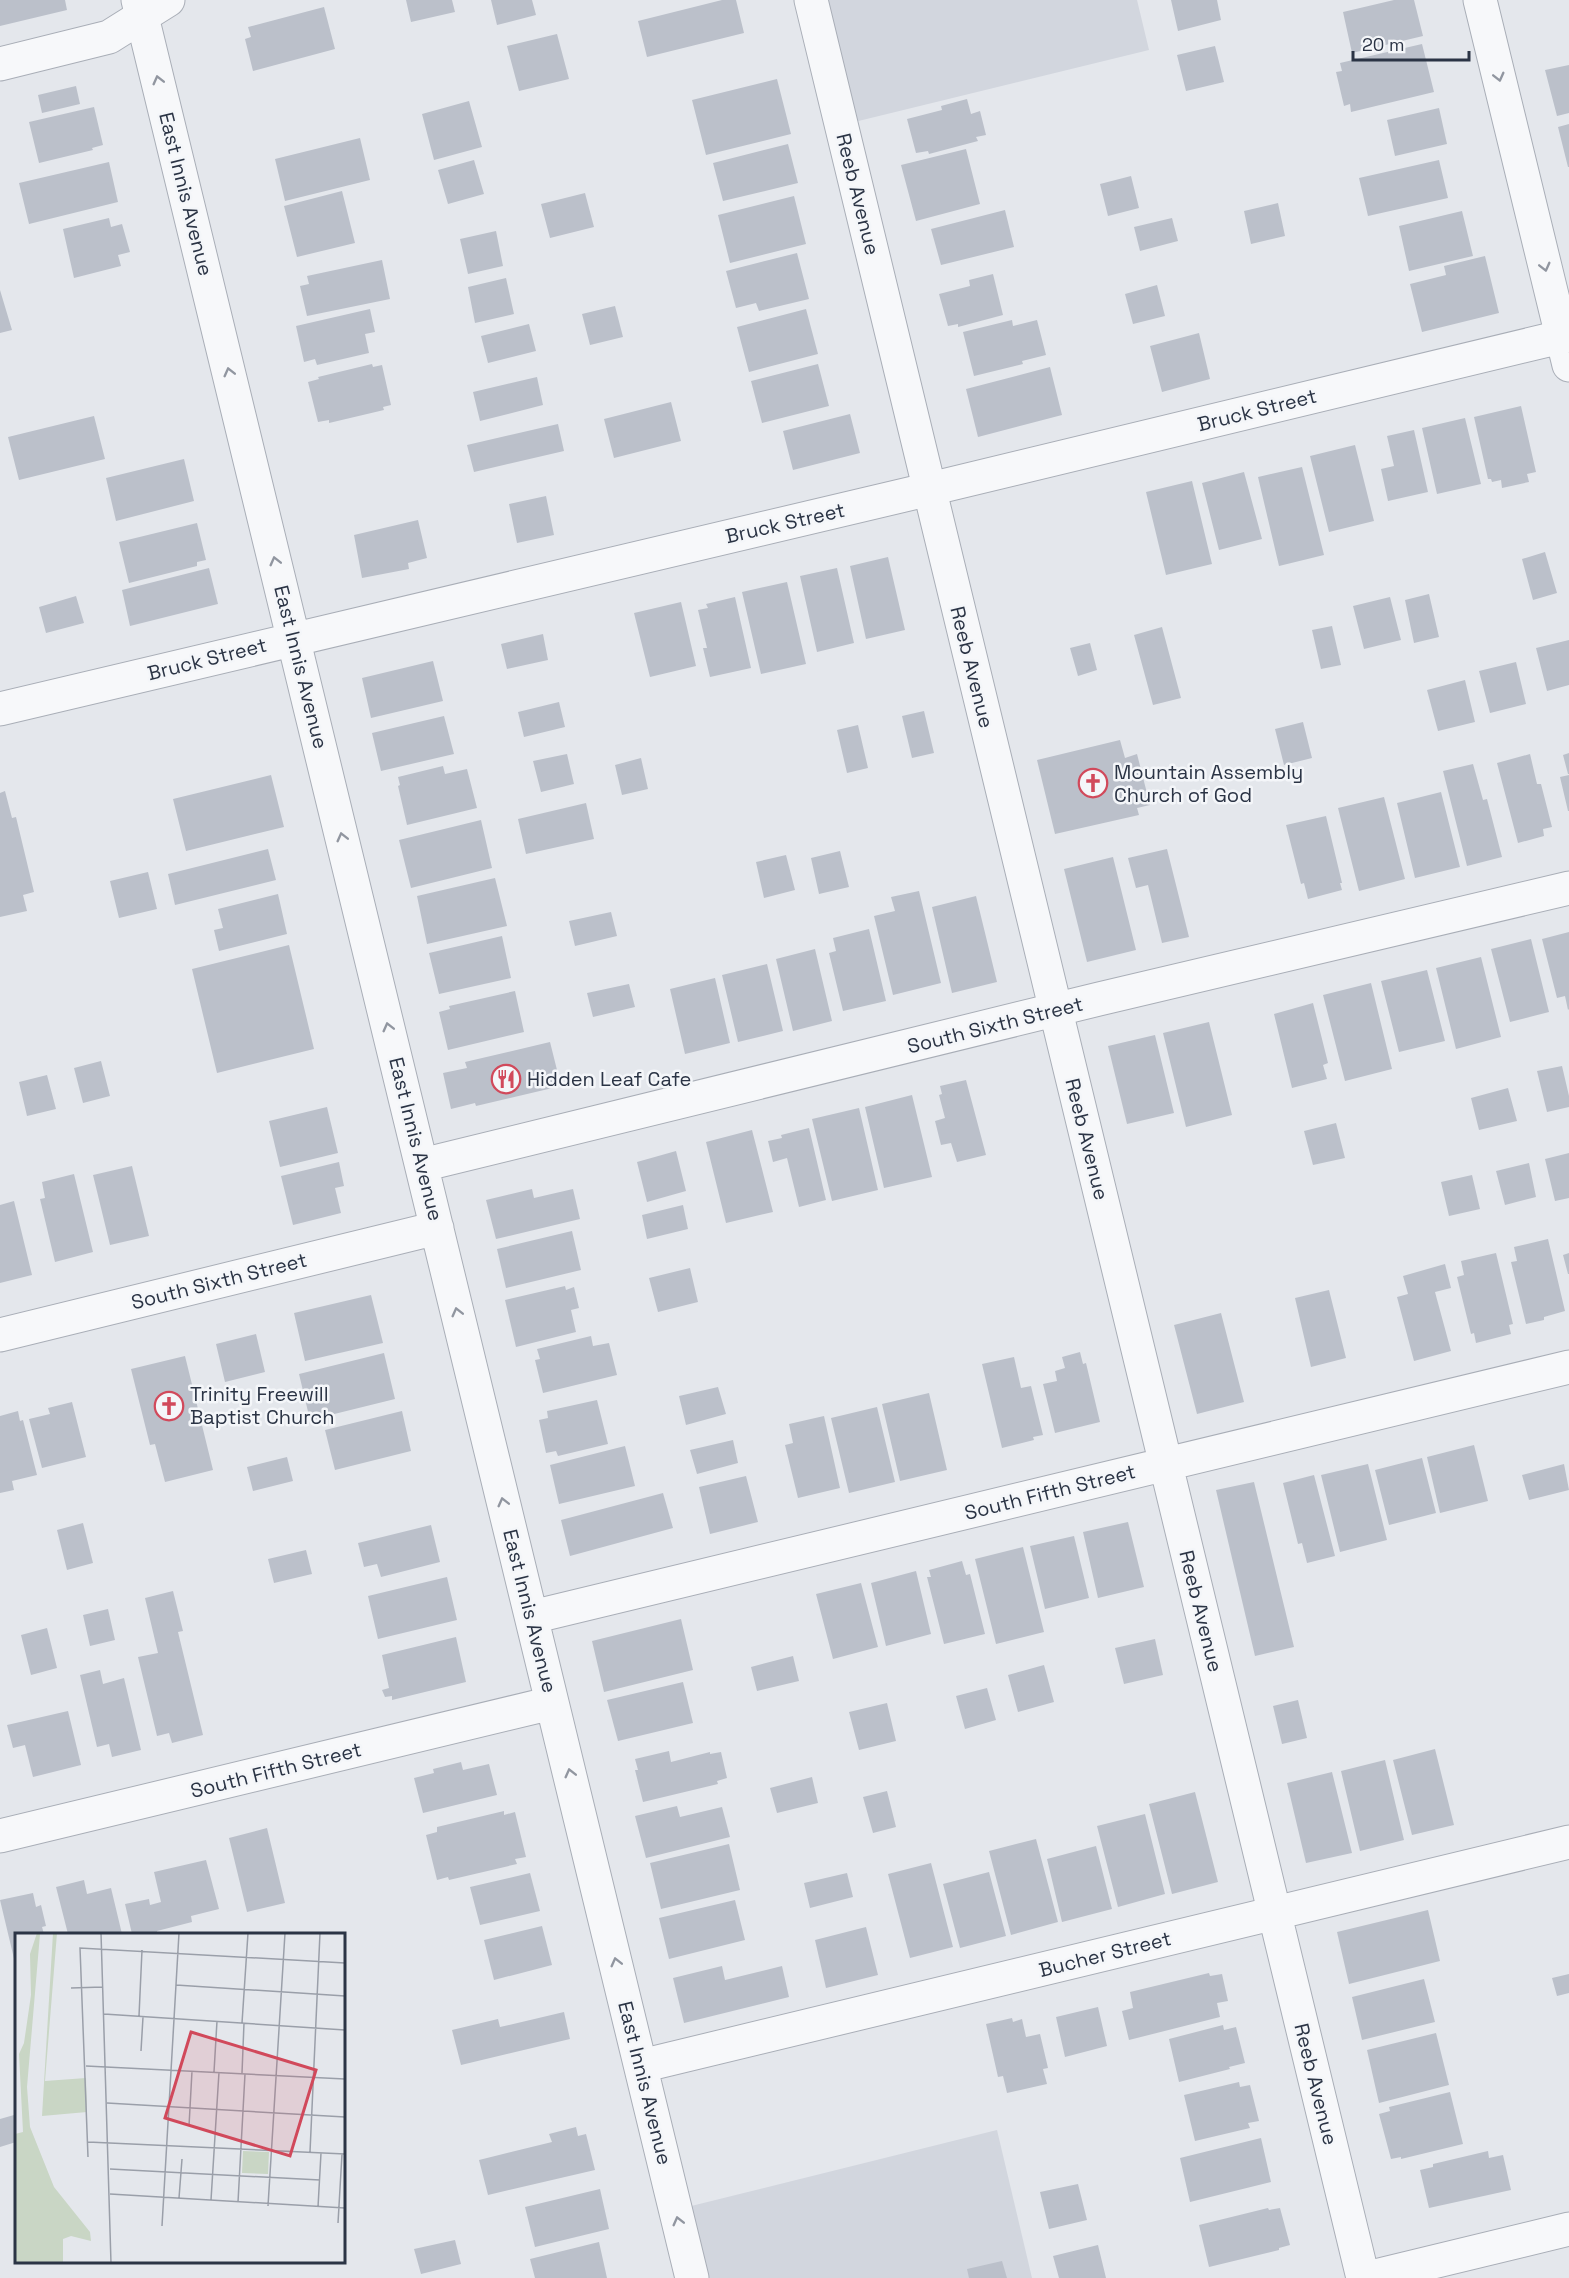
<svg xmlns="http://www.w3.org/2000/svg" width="1569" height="2278" font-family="'Space Grotesk',sans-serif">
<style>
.built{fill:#d2d6de}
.building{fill:#bbc0ca}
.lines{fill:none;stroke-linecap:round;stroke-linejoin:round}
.minor-casing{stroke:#a9aeb7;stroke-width:35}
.minor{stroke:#f7f8fa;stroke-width:33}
.oneway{stroke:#9196a0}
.labels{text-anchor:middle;stroke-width:5;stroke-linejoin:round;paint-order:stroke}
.street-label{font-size:20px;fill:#2b3445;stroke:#f4f6f9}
.poi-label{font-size:20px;fill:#2b3445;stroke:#f4f6f9;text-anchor:start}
.inset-road{fill:none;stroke:#9a9fa9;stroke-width:1.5}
.view{fill:#d1495b;fill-opacity:0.15;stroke:#d1495b;stroke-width:3}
.inset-edge{fill:none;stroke:#2b3445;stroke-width:3}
</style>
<rect width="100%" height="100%" fill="#e4e7ec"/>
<path class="built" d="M804 0H1137L1149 50 838 126Z
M997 2130 1032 2278H679L663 2213Z"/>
<path class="building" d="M0 0H65L67 10 0 26Z
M406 0H452L455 12 411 22Z
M491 0H532L536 15 497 25Z
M722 0H736L744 33 647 57 638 21Z
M1171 0H1217L1221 20 1178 31Z
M1394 0H1414L1423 36 1352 53 1343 12Z
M324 7 335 49 253 71 245 39 251 37 248 27Z
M557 34 569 79 519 91 507 46Z
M1422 44 1434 92 1351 112 1350 104 1344 106 1336 72 1342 71 1340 63Z
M1215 46 1224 82 1186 91 1177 55Z
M1569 65V113L1557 116 1545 70Z
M777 79 791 134 706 155 692 100Z
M76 86 80 104 42 113 38 95Z
M967 99 971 114 980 111 986 135 976 137 978 141 929 154 928 151 916 153 907 119 942 110 941 106Z
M469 101 482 147 434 160 422 114Z
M94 107 103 145 92 148 93 150 39 163 29 122Z
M1439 108 1447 144 1395 156 1387 120Z
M1569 124V167H1568L1558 127Z
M360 138 370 180 285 201 275 159Z
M788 144 798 183 723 201 713 163Z
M966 149 980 204 916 221 901 165Z
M474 160 484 194 448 204 438 170Z
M1439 160 1448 198 1368 216 1359 178Z
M109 162 118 202 29 224 19 183Z
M1131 176 1139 208 1108 216 1100 184Z
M342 191 355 243 297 257 284 206Z
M585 193 594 227 550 238 541 204Z
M794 196 806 244 730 263 718 215Z
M1278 203 1285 236 1251 244 1244 211Z
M1005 210 1014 247 941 265 931 229Z
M1462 211 1473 256 1409 271 1399 226Z
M109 218 111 227 122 224 130 252 118 255 121 266 74 278 63 229Z
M1172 218 1178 241 1140 251 1134 227Z
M496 231 503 266 468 274 460 239Z
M797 253 809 299 759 311 756 303 736 308 726 271Z
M1485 256 1499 313 1422 332 1410 284 1446 275 1444 266Z
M382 260 390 299 307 316 300 286 309 284 307 276Z
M993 274 1003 315 958 327V324L948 326 939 294 970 286 969 280Z
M506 278 514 314 475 323 468 287Z
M1157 285 1165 316 1133 324 1125 294Z
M0 290 12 330 0 333Z
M615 306 623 337 590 345 582 314Z
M370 309 375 332 365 334 369 353 317 365 315 359 304 362 296 326Z
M806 309 818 354 749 372 737 327Z
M1012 320 1013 326 1037 320 1046 355 1022 361 1023 364 974 376 963 332Z
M529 324 536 351 488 363 481 336Z
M1199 333 1210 379 1162 392 1150 346Z
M372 364 373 367 382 365 391 405 383 407 384 410 329 423V420L318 422 308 382 319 379 318 377Z
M818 364 829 406 762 423 751 381Z
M1050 367 1062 415 978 437 966 389Z
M537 377 543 405 480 421 473 392Z
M671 402 681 441 614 458 604 419Z
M1521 406 1536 472 1527 474 1529 482 1502 488 1501 480 1492 482 1491 479H1488L1474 417Z
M850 414 860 453 793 470 783 431Z
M94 416 105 459 19 480 8 437Z
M1465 418 1481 484 1437 494 1422 428Z
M558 424 564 451 474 472 467 445Z
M1414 430 1428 492 1388 501 1381 469 1394 466 1387 436Z
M1355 445 1374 521 1329 532 1310 456Z
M184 459 194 501 116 521 106 478Z
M1302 467 1324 555 1279 566 1258 477Z
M1244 472 1262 539 1219 550 1202 483Z
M1192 481 1212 564 1166 575 1146 492Z
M546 496 554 535 517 543 509 504Z
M418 520 427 558 408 563 409 569 362 578 354 535Z
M197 523 206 560 197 562V566L129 583 119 542Z
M1545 552 1557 593 1533 600 1522 559Z
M888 557 905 630 866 639 850 566Z
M209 568 218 604 130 626 122 590Z
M837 568 854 643 817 652 800 576Z
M787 582 806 664 761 674 742 592Z
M1429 594 1439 637 1414 643 1405 600Z
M76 596 84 623 46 633 39 607Z
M735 597 751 668 710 677 703 648H707L698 610 708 608 706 604Z
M1390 597 1401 640 1364 649 1353 606Z
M681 602 696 666 650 677 634 613Z
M1332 626 1341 665 1321 669 1312 630Z
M1162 627 1181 698 1153 705 1134 635Z
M543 634 548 660 507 669 501 644Z
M1569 640V685L1547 691 1536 648Z
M1090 643 1097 670 1078 676 1070 648Z
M433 661 443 701 371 718 362 678Z
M1516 662 1526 704 1490 713 1479 671Z
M1465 680 1475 722 1438 731 1427 690Z
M559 702 565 727 524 737 518 712Z
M924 711 934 753 912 758 902 716Z
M444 716 454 754 381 771 372 733Z
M1303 722 1312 758 1284 765 1275 729Z
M858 725 868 768 847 773 837 730Z
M1120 740 1125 758 1137 754 1150 805 1137 808 1139 815 1055 834 1037 760Z
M1569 753V774H1568L1563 755Z
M567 754 574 784 541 792 533 761Z
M1530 754 1537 784H1541L1552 827 1543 829 1544 836 1518 843 1497 763Z
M641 758 648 789 622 795 615 765Z
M1473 764 1483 800 1487 799 1502 857 1467 866 1443 771Z
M443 766 445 774 467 769 477 808 407 825 398 786 400 785 398 777Z
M271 775 284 827 186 851 173 799Z
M1569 775V811H1568L1560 777Z
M5 791 12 818 16 817 34 892 23 895 27 911 0 917V793Z
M1441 792 1460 867 1415 878 1397 803Z
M1384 797 1405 879 1359 891 1338 808Z
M586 803 594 839 526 854 518 819Z
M1326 816 1342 883H1340L1342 890 1308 899 1304 883 1301 884 1286 825Z
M481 820 492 868 411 888 399 840Z
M268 849 276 880 175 905 168 874Z
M1167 849 1189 937 1162 943 1148 885 1136 888 1128 858Z
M840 851 849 887 819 894 811 858Z
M786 855 795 890 764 898 756 862Z
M1113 857 1136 950 1087 962 1064 869Z
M148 872 157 909 119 918 110 881Z
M495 878 507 926 427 944 417 896Z
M919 891 941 983 893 995 874 916 895 911 891 897Z
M278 894 287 934 219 951 214 930 223 928 218 909Z
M976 896 997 982 952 993 932 907Z
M611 912 617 936 575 946 569 921Z
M869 929 886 1001 843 1011 829 953 836 951 833 938Z
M1569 932V1009L1568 1010 1565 996 1557 998 1542 939Z
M502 936 511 978 439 994 429 953Z
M1531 939 1549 1012 1510 1022 1491 949Z
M289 945 314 1049 217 1073 192 969Z
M815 949 832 1021 793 1031 776 959Z
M1481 957 1501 1037 1456 1049 1436 968Z
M767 964 783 1031 738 1042 722 975Z
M1427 970 1445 1041 1399 1052 1381 981Z
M715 978 730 1043 685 1054 670 989Z
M1371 983 1392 1069 1345 1081 1323 995Z
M629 984 635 1007 593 1017 587 993Z
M515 991 524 1032 448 1050 439 1012 450 1009 449 1006Z
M1313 1003 1328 1063 1323 1065 1327 1079 1292 1088 1274 1014Z
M1209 1022 1232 1115 1186 1127 1163 1033Z
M1155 1035 1174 1113 1127 1124 1108 1046Z
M550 1042 561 1086 476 1106 475 1103 451 1109 443 1073 467 1068 465 1062Z
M101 1061 110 1096 83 1103 74 1068Z
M1562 1066 1569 1096V1107L1547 1112 1537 1071Z
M47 1075 56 1109 27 1116 19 1082Z
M966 1080 986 1155 957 1162 951 1143 941 1145 935 1121 945 1118 939 1095 942 1094 940 1086Z
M1508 1088 1517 1121 1479 1130 1471 1098Z
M912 1095 932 1177 884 1188 865 1107Z
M327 1107 338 1153 280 1167 269 1121Z
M859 1108 878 1190 832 1201 812 1119Z
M1336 1123 1345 1158 1313 1165 1304 1131Z
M809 1128 826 1200 799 1207 787 1158 773 1162 768 1141 782 1138 781 1135Z
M752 1130 773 1212 726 1223 706 1142Z
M676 1151 686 1191 647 1202 637 1162Z
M1569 1153V1198L1555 1201 1545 1159Z
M339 1162 344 1186 335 1188 341 1213 293 1225 281 1176Z
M1529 1163 1536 1197 1505 1205 1496 1171Z
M132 1166 149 1236 110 1245 93 1175Z
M74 1174 93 1252 55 1262 40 1199 45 1198 42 1182Z
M1472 1175 1480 1209 1449 1216 1441 1182Z
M532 1189 534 1198 573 1189 580 1219 496 1239 486 1200Z
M14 1201 32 1275 0 1283V1205Z
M683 1205 688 1229 647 1239 642 1215Z
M572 1231 581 1270 506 1288 497 1249Z
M1548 1239 1565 1311 1544 1317V1320L1526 1324 1511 1262 1517 1261 1514 1247Z
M1496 1253 1513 1324 1509 1325 1511 1334 1476 1343 1474 1333 1471 1334 1457 1277 1464 1275 1461 1261Z
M1569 1253V1274H1568L1563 1255Z
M1445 1264 1451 1288 1435 1292 1451 1351 1414 1361 1397 1297 1408 1294 1403 1276Z
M690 1268 698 1302 658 1312 649 1278Z
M565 1286 566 1290 574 1287 579 1308 571 1310 576 1332 516 1347 505 1300Z
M1329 1290 1346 1358 1311 1367 1295 1298Z
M371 1295 383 1343 305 1361 294 1313Z
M1221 1313 1244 1402 1197 1414 1174 1325Z
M256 1334 265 1372 225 1382 216 1344Z
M591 1336 593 1346 609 1343 617 1375 543 1393 535 1360 540 1359 537 1349Z
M1080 1352 1083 1364 1086 1363 1100 1422 1055 1433 1043 1384 1057 1381 1055 1371 1065 1368 1062 1357Z
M384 1353 395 1399 310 1420 299 1374Z
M185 1356 213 1470 165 1482 155 1444 150 1445 131 1369Z
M1014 1357 1021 1388 1031 1386 1043 1435 1033 1437 1034 1440 1002 1448 982 1364Z
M718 1387 726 1414 686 1425 679 1396Z
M929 1393 947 1470 900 1481 882 1404Z
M597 1400 608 1444 558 1456 556 1451 546 1453 539 1420 548 1418 547 1411Z
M72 1402 86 1457 42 1468 29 1419 50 1414 48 1408Z
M877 1407 895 1482 849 1493 831 1418Z
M18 1411 20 1421 23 1420 37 1475 12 1481 14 1490 0 1493V1416Z
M402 1411 411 1451 335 1470 325 1430Z
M824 1416 840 1488 798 1498 785 1445 793 1443 789 1424Z
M733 1440 738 1463 697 1474 690 1450Z
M1474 1445 1488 1501 1440 1513 1427 1457Z
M625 1446 635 1486 559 1504 550 1465Z
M287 1457 293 1481 253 1491 247 1467Z
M1422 1458 1436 1513 1389 1525 1375 1470Z
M1368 1464 1387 1540 1340 1552 1321 1475Z
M1564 1464 1569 1490 1529 1500 1522 1475Z
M1314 1475 1335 1556 1307 1563 1302 1543 1298 1544 1283 1483Z
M746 1476 758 1522 710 1534 699 1487Z
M1254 1482 1294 1647 1255 1656 1216 1490Z
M663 1493 673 1528 570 1556 561 1520Z
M1128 1522 1144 1587 1098 1598 1083 1532Z
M83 1523 93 1563 67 1570 57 1530Z
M431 1525 440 1562 381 1577 377 1564 364 1567 358 1543Z
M1074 1536 1089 1598 1045 1609 1030 1546Z
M1023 1547 1044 1632 996 1644 975 1559Z
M306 1550 312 1574 274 1583 268 1559Z
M962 1561 966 1575 970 1574 985 1634 944 1644 927 1577H931L929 1570Z
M916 1571 931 1634 886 1646 871 1583Z
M447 1577 457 1620 378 1639 368 1596Z
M861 1583 878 1647 833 1659 816 1594Z
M173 1591 183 1631 178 1632 203 1735 172 1743 169 1733 157 1736 138 1657 158 1653 145 1598Z
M108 1609 115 1640 90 1646 83 1615Z
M681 1619 693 1670 604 1692 592 1641Z
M47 1628 57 1668 31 1675 21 1635Z
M456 1637 466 1682 392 1700V1696L385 1697 382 1690 389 1688 382 1655Z
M1155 1639 1163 1675 1124 1684 1115 1648Z
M793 1656 799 1681 757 1691 751 1667Z
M1044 1665 1054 1702 1018 1712 1008 1675Z
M100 1670 103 1684 124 1678 141 1750 112 1757 109 1744 97 1747 80 1675Z
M683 1682 693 1723 618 1741 607 1700Z
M987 1688 996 1720 965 1729 956 1696Z
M1298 1700 1307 1738 1282 1744 1273 1706Z
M887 1703 896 1741 859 1750 849 1712Z
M68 1711 81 1765 33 1777 25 1745 13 1748 7 1725Z
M1435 1749 1454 1825 1412 1835 1393 1760Z
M669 1751 671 1762 710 1752V1754L721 1752 727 1778 717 1781 718 1784 643 1802 635 1770H638L635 1759Z
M1385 1760 1404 1840 1360 1851 1341 1771Z
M461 1762 463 1770 489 1764 497 1795 423 1813 414 1778 434 1773 433 1769Z
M1332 1772 1352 1853 1306 1863 1287 1783Z
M812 1777 818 1803 777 1813 770 1788Z
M887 1791 896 1827 873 1833 863 1797Z
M1195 1792 1218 1882 1172 1894 1149 1804Z
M677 1806 680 1817 722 1807 730 1837 646 1858 635 1816Z
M504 1811V1815L515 1812 526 1857 515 1859 517 1864 449 1880 448 1877 437 1880 426 1835 437 1832V1827Z
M1145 1814 1165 1894 1118 1907 1097 1826Z
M267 1828 285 1903 247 1912 229 1838Z
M1036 1839 1058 1922 1011 1935 989 1851Z
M729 1844 740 1890 661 1909 650 1863Z
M1096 1846 1112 1909 1062 1922 1047 1859Z
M206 1860 219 1909 191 1916 192 1922 157 1931V1934H132L125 1904 149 1899 150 1905 161 1902 154 1872Z
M931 1863 953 1947 910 1958 888 1874Z
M989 1872 1006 1936 960 1948 943 1884Z
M530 1873 540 1911 480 1925 470 1887Z
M847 1873 853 1897 810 1908 804 1883Z
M84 1880 87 1894 111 1888 122 1934H68L56 1887Z
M33 1893 36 1907 41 1905 46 1926 42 1927 44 1934H16V1967L0 1900Z
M735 1900 745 1940 669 1959 659 1918Z
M1428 1910 1440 1961 1349 1984 1337 1932Z
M542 1926 552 1965 494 1980 484 1940Z
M866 1927 878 1975 826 1988 815 1940Z
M722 1966 725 1980 782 1966 789 1997 684 2023 673 1978Z
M1209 1973 1210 1976 1222 1974 1228 2001 1217 2003 1220 2017 1129 2040 1122 2011 1133 2008 1130 1992Z
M1569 1974V1993L1557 1996 1552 1978Z
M1424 1979 1435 2022 1362 2040 1352 1997Z
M1098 2007 1107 2046 1065 2057 1056 2017Z
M564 2012 570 2039 461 2065 452 2030 498 2019 500 2027Z
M1012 2018 1013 2022 1022 2019 1026 2037 1040 2034 1048 2068 1043 2069 1047 2084 1007 2093 1003 2076 998 2077 986 2024Z
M1223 2025 1224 2030 1236 2027 1245 2063 1229 2067 1230 2069 1179 2082 1169 2039Z
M1436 2033 1449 2085 1379 2103 1367 2050Z
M1239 2082 1240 2087 1250 2085 1259 2121 1248 2123 1250 2128 1195 2141 1184 2095Z
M1450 2092 1463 2144 1401 2159V2157L1391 2159 1379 2114 1390 2111 1389 2107Z
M14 2115 16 2126V2142L0 2147V2119Z
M576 2127 578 2136 586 2134 595 2170 488 2195 479 2160 552 2142 549 2134Z
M1261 2138 1271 2182 1190 2202 1180 2158Z
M1488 2151 1489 2158 1503 2155 1511 2190 1429 2208 1420 2170 1433 2167V2164Z
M1078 2184 1087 2220 1049 2229 1040 2192Z
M600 2189 609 2229 535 2247 525 2207Z
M1268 2208 1269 2210 1280 2208 1290 2245 1279 2248V2250L1209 2267 1199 2225Z
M455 2240 461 2264 421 2274 414 2249Z
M599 2242 607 2278H535L530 2259Z
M1098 2245 1106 2278H1059L1053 2256Z
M1002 2261 1007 2278H969L967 2269Z"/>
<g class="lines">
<g class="minor-casing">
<path id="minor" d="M138 0 692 2278
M811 0 1363 2278
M1480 0 1569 365
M0 64 109 37 168 0
M0 709 930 489 1569 335
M422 1165 1099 999 1569 888
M0 1335 437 1228
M532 1617 1569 1367
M0 1836 552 1703
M641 2066 1569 1842
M1367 2278 1569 2229"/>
</g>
<use href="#minor" class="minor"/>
</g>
<defs><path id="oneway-chevron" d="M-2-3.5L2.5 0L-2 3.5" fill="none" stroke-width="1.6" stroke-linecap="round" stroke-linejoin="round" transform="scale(1.5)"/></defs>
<g class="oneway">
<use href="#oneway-chevron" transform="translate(1499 77) rotate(76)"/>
<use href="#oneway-chevron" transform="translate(158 80) rotate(-104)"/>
<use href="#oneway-chevron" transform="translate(1545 267) rotate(76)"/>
<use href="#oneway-chevron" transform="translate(229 372) rotate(-104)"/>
<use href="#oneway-chevron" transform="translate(275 561) rotate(-104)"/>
<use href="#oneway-chevron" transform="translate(342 837) rotate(-104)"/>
<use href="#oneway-chevron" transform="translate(388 1027) rotate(-104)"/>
<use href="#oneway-chevron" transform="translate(457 1312) rotate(-104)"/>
<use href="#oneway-chevron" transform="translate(503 1502) rotate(-104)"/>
<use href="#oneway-chevron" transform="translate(570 1773) rotate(-104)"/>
<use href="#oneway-chevron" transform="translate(616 1962) rotate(-104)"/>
<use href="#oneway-chevron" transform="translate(678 2221) rotate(-104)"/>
</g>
<defs>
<g id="church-ring" transform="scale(1.5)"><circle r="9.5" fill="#f4f6f9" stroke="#d1495b" stroke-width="1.5"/><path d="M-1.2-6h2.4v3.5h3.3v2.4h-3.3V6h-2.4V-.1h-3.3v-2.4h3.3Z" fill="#d1495b"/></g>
<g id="restaurant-ring" transform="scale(1.5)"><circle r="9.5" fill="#f4f6f9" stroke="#d1495b" stroke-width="1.5"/><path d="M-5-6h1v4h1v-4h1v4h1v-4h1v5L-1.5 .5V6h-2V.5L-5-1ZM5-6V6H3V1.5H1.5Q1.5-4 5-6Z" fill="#d1495b"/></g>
</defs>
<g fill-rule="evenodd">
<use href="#church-ring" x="1093" y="783"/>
<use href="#restaurant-ring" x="506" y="1079"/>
<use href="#church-ring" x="169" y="1406"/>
</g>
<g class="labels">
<g class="street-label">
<text transform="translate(186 194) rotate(76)" y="7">East Innis Avenue</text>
<text transform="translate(858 194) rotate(76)" y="7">Reeb Avenue</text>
<text transform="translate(1257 410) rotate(-14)" y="7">Bruck Street</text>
<text transform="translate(785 523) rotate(-13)" y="7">Bruck Street</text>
<text transform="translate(207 659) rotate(-14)" y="7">Bruck Street</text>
<text transform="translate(301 667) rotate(76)" y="7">East Innis Avenue</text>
<text transform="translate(972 667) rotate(76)" y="7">Reeb Avenue</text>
<text transform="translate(995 1025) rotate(-14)" y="7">South Sixth Street</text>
<text transform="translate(416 1139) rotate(76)" y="7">East Innis Avenue</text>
<text transform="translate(1087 1139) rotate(76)" y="7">Reeb Avenue</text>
<text transform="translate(219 1281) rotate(-14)" y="7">South Sixth Street</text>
<text transform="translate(1050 1492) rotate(-14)" y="7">South Fifth Street</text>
<text transform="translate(530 1611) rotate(76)" y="7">East Innis Avenue</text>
<text transform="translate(1201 1611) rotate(76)" y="7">Reeb Avenue</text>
<text transform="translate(276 1770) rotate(-14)" y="7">South Fifth Street</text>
<text transform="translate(1105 1954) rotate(-14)" y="7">Bucher Street</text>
<text transform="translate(645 2083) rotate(76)" y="7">East Innis Avenue</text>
<text transform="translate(1316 2084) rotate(76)" y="7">Reeb Avenue</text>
</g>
<g class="poi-label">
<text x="1114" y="779">Mountain Assembly<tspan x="1114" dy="23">Church of God</tspan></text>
<text x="527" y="1086">Hidden Leaf Cafe</text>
<text x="190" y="1401">Trinity Freewill<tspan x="190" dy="23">Baptist Church</tspan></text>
</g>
</g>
<g transform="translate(15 1933)">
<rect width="330" height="330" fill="#e4e7ec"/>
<path d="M22 0 25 1 12 154 15 194 39 254 75 299 76 308 56 303 48 306V330H0V201L8 199 4 121 9 110 16 62 15 21ZM38 0H42L30 148 71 145 72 179 27 183ZM228 218 254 219 253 241 227 240Z" fill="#c9d6c5"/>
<path class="inset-road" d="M86 0 96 330M161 52 330 63M56 55 88 54M89 81 330 97M124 83 127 17M227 90 233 0M126 118 128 84M71 133 330 146M199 139 202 88M227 140 229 90M92 170 330 184M174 193 177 138M73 209 330 221M295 219 305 0M73 224 65 15 330 30M95 236 305 247M95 261 330 275M164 265 167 226M196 267 204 139M223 269 230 141M253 273 270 0M303 274 306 220M323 290 327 221M147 293 164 0"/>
<path class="view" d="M176 99 301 137 275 223 150 185Z"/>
<rect width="330" height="330" class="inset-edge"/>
</g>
<path d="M1353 51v9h116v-9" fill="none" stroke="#2b3445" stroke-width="3"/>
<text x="1362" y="51" font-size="18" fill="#2b3445" stroke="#f4f6f9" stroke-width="4.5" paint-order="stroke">20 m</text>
</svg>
